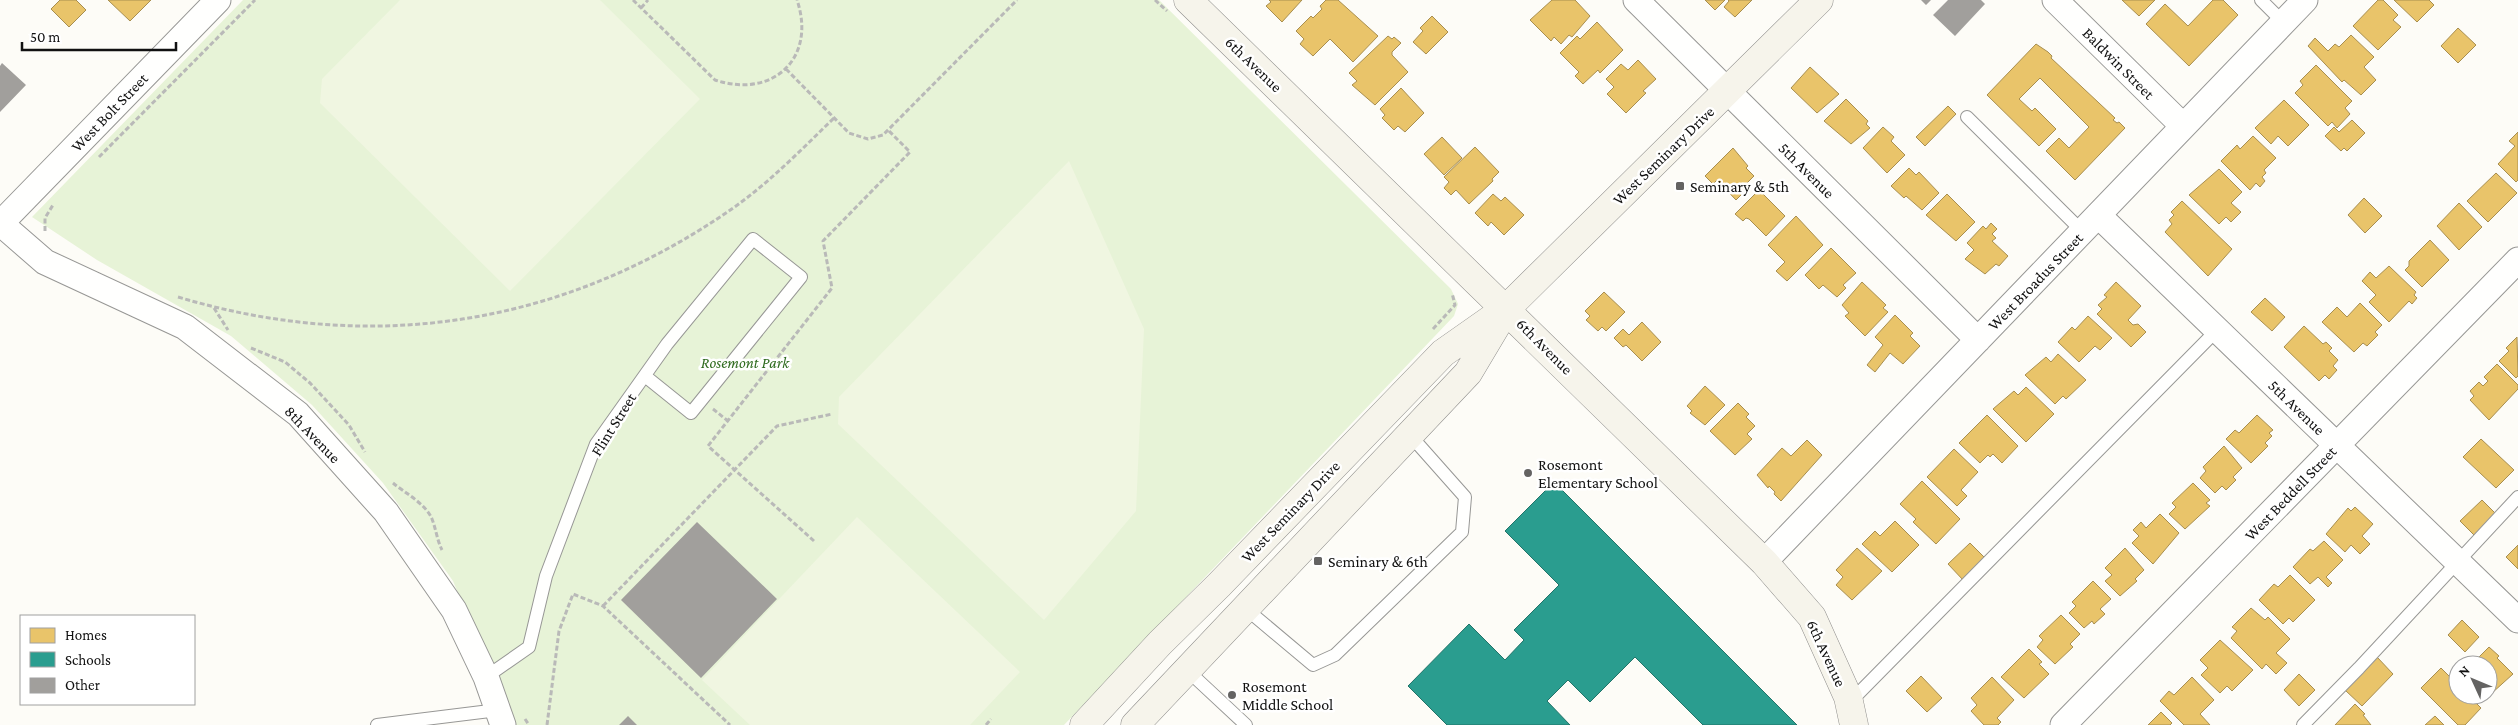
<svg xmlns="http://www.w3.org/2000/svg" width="2518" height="725" font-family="'Crimson Pro',serif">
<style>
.green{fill:#e7f3d7}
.pitch{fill:#f0f6e1}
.homes{fill:#e9c46a;stroke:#a88e4f}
.schools{fill:#2a9d8f;stroke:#227369}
.building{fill:#a19f9c}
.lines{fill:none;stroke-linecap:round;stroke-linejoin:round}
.lane-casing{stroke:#979795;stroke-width:14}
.street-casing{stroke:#979795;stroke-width:27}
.secondary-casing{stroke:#8e8d8b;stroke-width:29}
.path{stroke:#b9b9b8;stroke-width:3;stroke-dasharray:5 2.5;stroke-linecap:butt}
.lane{stroke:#fffffe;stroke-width:12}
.street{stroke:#fffffe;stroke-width:25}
.secondary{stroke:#f6f4eb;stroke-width:28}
.poi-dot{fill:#646362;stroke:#fff;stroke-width:2}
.labels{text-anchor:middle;stroke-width:5;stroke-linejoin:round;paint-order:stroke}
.street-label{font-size:16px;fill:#111;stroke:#fff}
.poi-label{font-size:16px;fill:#111;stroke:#fff;text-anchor:start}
.park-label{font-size:16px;font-style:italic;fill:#2f6b1f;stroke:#fff}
</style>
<rect width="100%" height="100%" fill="#fdfcf7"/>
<path class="green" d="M243 0H1159L1451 289 1458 304 1454 316 1064 725H512L453 581 383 483 312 405 231 336 97 260 32 217Z"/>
<path class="pitch" d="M400 0H600L700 99 510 291 320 103 322 79Z
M1069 161 1144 329 1136 511 1044 620 838 424 839 397Z
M857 517 1020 672 970 725H750L702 680Z"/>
<path class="homes" d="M60 0H76L86 10 69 27 51 9Z
M108 0H151L130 21Z
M1269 0H1302L1282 22 1266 6 1271 2Z
M1326 0H1338L1378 36 1353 62 1330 39 1313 56 1300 44 1304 39 1296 31 1311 16 1313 18 1322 9 1320 6Z
M1552 0H1575L1590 16 1572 37 1569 35 1561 44 1554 37 1551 41 1530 20Z
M1705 0H1725L1715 10Z
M1728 0H1752L1735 17 1724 7 1729 1Z
M2122 0H2155L2139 16Z
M2213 0H2223L2238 15 2189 66 2146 24 2165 4 2188 26Z
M2378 0H2383L2398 15 2393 20 2401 27 2378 50 2353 26Z
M2394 0H2429L2434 5 2417 22Z
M1432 16 1448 32 1426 54 1413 42 1423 31 1420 28Z
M1597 22 1623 50 1600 73 1598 70 1583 84 1575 76 1579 72 1560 53 1577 36 1580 39Z
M2458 28 2476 45 2458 63 2441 46Z
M2351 35 2374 57 2364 67 2376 80 2361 95 2344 80 2342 82 2308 46 2315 38 2328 51 2335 44 2339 47Z
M1388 36 1392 39 1394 37 1401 43 1392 52V55L1408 72 1375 105 1352 85 1357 81 1349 73Z
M2036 44 2048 52 2052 56 2051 58 2115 118 2113 120 2117 123 2119 122 2125 128 2075 180 2046 151 2059 138 2069 148 2089 127 2040 78 2019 99 2032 111 2035 108 2056 129 2039 146 1987 95Z
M1638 60 1656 79 1643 91 1646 93 1626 113 1607 94 1614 87 1606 79 1621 64 1628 70Z
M2316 65 2352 101 2345 108 2350 114 2337 128 2332 122 2328 126 2295 93 2303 85 2300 81Z
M1810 67 1839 94 1817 113 1791 88Z
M1401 88 1424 113 1405 132 1398 126 1394 130 1382 118 1385 115 1380 109Z
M1846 99 1868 121 1866 124 1870 128 1851 144 1824 121Z
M2284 100 2309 125 2288 146 2278 136 2271 144 2255 128Z
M1948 106 1956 114 1925 146 1916 137Z
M2352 120 2365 133 2347 151 2344 148 2341 151 2325 136 2334 127 2339 132Z
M1883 127 1894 137 1891 141 1905 155 1887 173 1863 148Z
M2518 132V180L2516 182 2498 164 2515 146 2509 141Z
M2253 136 2276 158 2264 170 2266 173 2262 177 2265 181 2260 187 2256 183 2250 190 2221 161 2237 145 2240 149Z
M1442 137 1462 158 1444 175 1424 154Z
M1475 147 1499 172 1492 179 1493 181 1469 204 1456 190 1451 195 1444 188 1449 182 1444 177Z
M1733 148 1748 166 1746 168 1754 176 1743 187 1746 190 1736 200 1717 180 1713 184 1705 176Z
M1909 168 1916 175 1919 172 1939 193 1922 210 1906 196 1904 198 1891 186Z
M2219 169 2242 192 2231 203 2241 212 2231 222 2226 217 2219 224 2189 195Z
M2496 173 2517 193 2488 222 2467 201Z
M1759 190 1785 216 1766 236 1749 219 1746 218 1743 221 1735 214Z
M1493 194 1501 201 1505 197 1524 215 1504 235 1491 222 1488 226 1475 213Z
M1947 194 1975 222 1956 241 1926 215Z
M2364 198 2382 216 2365 233 2348 215Z
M2182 201 2232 249 2208 276 2165 232 2172 224 2169 220 2174 215 2171 212Z
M2459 203 2482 227 2459 250 2437 226Z
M1796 216 1823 245 1787 281 1776 271 1785 262 1768 245Z
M1991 223 1997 229 1992 234 1996 238 1992 241 2008 256 1999 266 1996 264 1985 274 1965 259 1974 250 1967 243 1983 226 1986 229Z
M2430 240 2449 260 2422 287 2405 270 2409 266V261Z
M1831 248 1856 273 1843 285 1846 288 1837 297 1823 285 1819 289 1805 275Z
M2389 266 2416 292 2414 295 2417 298 2412 304 2409 301 2389 322 2369 302 2376 295 2362 281 2370 272 2376 278Z
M1862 282 1886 305 1883 308 1888 312 1865 336 1845 316 1849 313 1842 305Z
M2116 282 2141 306 2128 320 2133 325 2138 324 2146 332 2131 347 2097 314 2102 309 2098 305 2107 297 2104 295Z
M1604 292 1625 312 1606 331 1602 327 1598 331 1586 320 1590 316 1585 311Z
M2265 298 2285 317 2272 331 2251 312Z
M2360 303 2382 325 2375 332 2378 335 2367 346 2363 343 2354 352 2322 322 2337 307 2347 317Z
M1895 315 1913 333 1910 336 1920 346 1903 364 1890 353 1875 372 1867 365 1883 345 1875 337Z
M2088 316 2112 338 2100 350 2095 346 2079 362 2058 342 2072 327 2075 330Z
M1642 322 1661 342 1642 361 1626 345 1623 347 1614 338 1623 329 1629 335Z
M2304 326 2323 344 2326 342 2332 348 2329 351 2338 360 2333 366 2337 370 2329 379 2325 375 2319 381 2284 347Z
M2517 337 2518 376 2516 378 2499 361 2509 351 2506 348Z
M2058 354 2086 380 2066 399 2063 396 2055 404 2025 375 2046 357 2051 362Z
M2497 364 2518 385V389L2489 420 2470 400 2474 396 2470 391 2479 382 2483 386 2488 381 2484 377Z
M1705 386 1725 405 1705 425 1690 413 1692 411 1687 406Z
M2026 387 2054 414 2026 442 1993 409 2014 391 2018 395Z
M1738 403 1749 414 1746 417 1755 426 1747 434 1752 439 1735 455 1710 431Z
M1987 415 2018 446 2002 463 1993 454 1990 457 1988 455 1980 463 1959 443Z
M2257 415 2273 430 2269 433 2272 436 2265 443 2268 446 2251 463 2226 439 2235 430 2239 433Z
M2481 439 2514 470 2496 488 2463 457Z
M1807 440 1822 455 1781 501 1774 494 1775 492 1769 486 1768 488 1757 475 1782 448 1791 456Z
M2224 446 2242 468 2233 477 2236 480 2226 490 2222 486 2215 493 2200 478 2206 471 2203 467Z
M1954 449 1978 472 1961 490 1967 496 1957 506 1927 477Z
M1922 481 1960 519 1936 544 1913 522 1916 519 1900 504Z
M2193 483 2210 500 2206 503 2210 506 2185 529 2169 514 2176 507 2172 503Z
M2482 500 2497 515 2475 536 2460 521Z
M2355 507 2373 524 2362 536 2370 544 2360 554 2351 545 2345 552 2326 534 2348 508 2351 511Z
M2160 514 2179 533 2153 564 2132 543 2139 536 2133 530 2141 522 2146 528Z
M1895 521 1919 545 1892 572 1862 544 1875 531 1880 536Z
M2324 541 2343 560 2326 577 2332 583 2328 587 2318 577 2310 584 2293 567 2310 549 2313 551Z
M1970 543 1986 559 1964 581 1948 564Z
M2518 545V569L2506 557Z
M1857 548 1882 571 1852 600 1836 585 1843 577 1836 570Z
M2125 548 2144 570 2135 579 2137 581 2120 596 2105 581 2112 575 2105 568Z
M2290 575 2315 600 2293 622 2289 618 2283 624 2259 600 2274 584 2278 587Z
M2093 581 2111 599 2100 609 2105 614 2094 624 2092 621 2084 628 2069 613 2076 606 2072 602Z
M2251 608 2265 620 2268 617 2290 639 2276 653 2287 663 2276 674 2266 664 2262 669 2231 638 2237 631 2232 627Z
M2061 615 2080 634 2070 644 2073 647 2055 664 2037 647 2043 640 2039 636Z
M2462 620 2479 637 2465 652 2448 635Z
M2220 640 2253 670 2232 691 2227 686 2220 693 2201 675 2208 668 2200 660Z
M2489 647 2499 656 2497 658 2513 674 2492 693 2488 689V665H2471Z
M2029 649 2042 662 2039 664 2049 674 2024 698 2001 677Z
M2377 657 2393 674 2362 706 2345 690Z
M2441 668 2458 685V695H2468L2481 708 2465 725H2458L2421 688Z
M2299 674 2315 690 2299 706 2284 690Z
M1921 676 1942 698 1927 712 1906 691Z
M1992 677 2014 700 1997 718 2001 722 1998 725H1984L1971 711 1977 705 1971 698Z
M2192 677 2214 700 2200 714 2210 725H2184L2160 701 2169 691 2174 695Z
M2355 704 2365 714 2363 715 2371 725H2335Z
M2161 712 2172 723 2170 725H2148Z
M2435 716 2444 725H2425Z"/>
<path class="schools" d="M1554 482 1797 725H1703L1635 657 1590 702 1568 680 1547 701 1570 725H1447L1408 686 1469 624 1505 660 1524 640 1514 630 1559 585 1505 531Z"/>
<path class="building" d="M1921 0H1931L1926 5Z
M1948 0H1981L1985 4 1955 36 1933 15Z
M2 63 26 85 0 112V66Z
M697 522 777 599 701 678 621 600Z
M628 716 637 725H619Z"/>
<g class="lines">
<g class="lane-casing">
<path id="lane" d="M2261 0 2283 22
M1967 117 2082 231
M1245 608 1313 665 1335 655 1462 532 1465 497 1410 435
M1187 670 1246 725
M486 677 529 647 546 576 596 444 667 344 753 239 801 277 691 413 645 376
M1849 703 2217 330
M377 725 498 710
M2303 725 2359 668 2518 497"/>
</g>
<g class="street-casing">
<path id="street" d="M1636 0 1978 340
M2055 0 2183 126
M2098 215 2518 620
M0 223 45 262 185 327 298 414 386 512 454 610 486 677 503 725
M0 224 218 0
M1764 562 2305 0
M2063 725 2518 260"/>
</g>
<g class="secondary-casing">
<path id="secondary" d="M1188 0 1764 562 1812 617 1848 697 1854 725
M1084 725 1160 643 1219 585 1443 353 1507 308 1819 0
M1135 725 1468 373 1502 316"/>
</g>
<path class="path" d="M633 0 715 80C772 99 817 59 797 0
M1155 0 1167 11
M641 8 648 0
M786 69 849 133 868 139 883 135 1017 0
M99 157 255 0
M45 231V218L53 205
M178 297C375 356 567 325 736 206 772 180 803 148 834 118
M214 308 228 330
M1433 329 1455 305 1452 293
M251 348 285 362 310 383 349 425 365 452
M713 409 728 421
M393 483C405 493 426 504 432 519 436 529 437 540 442 550
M814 541 708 446 832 288 823 241 910 152 888 130
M603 606 777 426 832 414
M525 719 529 725
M547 725 559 631 573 594 603 606 730 725
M986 725 991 719"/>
<use href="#lane" class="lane"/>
<use href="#street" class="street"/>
<use href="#secondary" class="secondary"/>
</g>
<g class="poi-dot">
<rect x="1675" y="181" width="10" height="10" rx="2.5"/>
<circle cx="1528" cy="473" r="5"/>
<rect x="1313" y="556" width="10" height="10" rx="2.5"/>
<circle cx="1232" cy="695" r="5"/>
</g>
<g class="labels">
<g class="street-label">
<text transform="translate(2119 63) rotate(45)" y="6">Baldwin Street</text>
<text transform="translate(1254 64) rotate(44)" y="6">6th Avenue</text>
<text transform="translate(109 112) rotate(-46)" y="6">West Bolt Street</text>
<text transform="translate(1663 155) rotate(-44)" y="6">West Seminary Drive</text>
<text transform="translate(1807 170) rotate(45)" y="6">5th Avenue</text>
<text transform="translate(2035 281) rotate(-46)" y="6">West Broadus Street</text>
<text transform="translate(1545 346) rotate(45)" y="6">6th Avenue</text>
<text transform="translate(2297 407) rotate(44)" y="6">5th Avenue</text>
<text transform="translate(613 424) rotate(-58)" y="6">Flint Street</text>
<text transform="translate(313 434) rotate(46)" y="6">8th Avenue</text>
<text transform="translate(2290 493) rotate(-46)" y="6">West Beddell Street</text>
<text transform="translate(1290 511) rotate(-46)" y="6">West Seminary Drive</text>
<text transform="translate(1827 653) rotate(65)" y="6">6th Avenue</text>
</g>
<g class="poi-label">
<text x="1690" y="192">Seminary &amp; 5th</text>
<text x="1538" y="470">Rosemont<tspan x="1538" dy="18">Elementary School</tspan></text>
<text x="1328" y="567">Seminary &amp; 6th</text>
<text x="1242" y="692">Rosemont<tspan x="1242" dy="18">Middle School</tspan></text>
</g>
<g class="park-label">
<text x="745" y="368">Rosemont Park</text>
</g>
</g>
<rect x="20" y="615" width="175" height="90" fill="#ffffff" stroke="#a0a0a0"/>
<rect x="30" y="628" width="25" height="15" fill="#e9c46a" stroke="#a0a0a0"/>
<text x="65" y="640" font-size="15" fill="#111111">Homes</text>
<rect x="30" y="652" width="25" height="15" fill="#2a9d8f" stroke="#a0a0a0"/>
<text x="65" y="665" font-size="15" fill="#111111">Schools</text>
<rect x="30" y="678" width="25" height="15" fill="#a19f9c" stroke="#a0a0a0"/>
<text x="65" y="690" font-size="15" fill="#111111">Other</text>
<g transform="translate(2473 680) rotate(314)"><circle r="24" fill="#ffffff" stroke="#a0a0a0"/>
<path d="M0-4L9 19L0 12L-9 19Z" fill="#646362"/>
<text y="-8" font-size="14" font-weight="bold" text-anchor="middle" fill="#111111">N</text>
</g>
<path d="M22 42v8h154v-8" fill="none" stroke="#111111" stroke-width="2.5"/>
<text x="30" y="42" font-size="15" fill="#111111" stroke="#ffffff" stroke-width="4" paint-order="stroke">50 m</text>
</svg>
